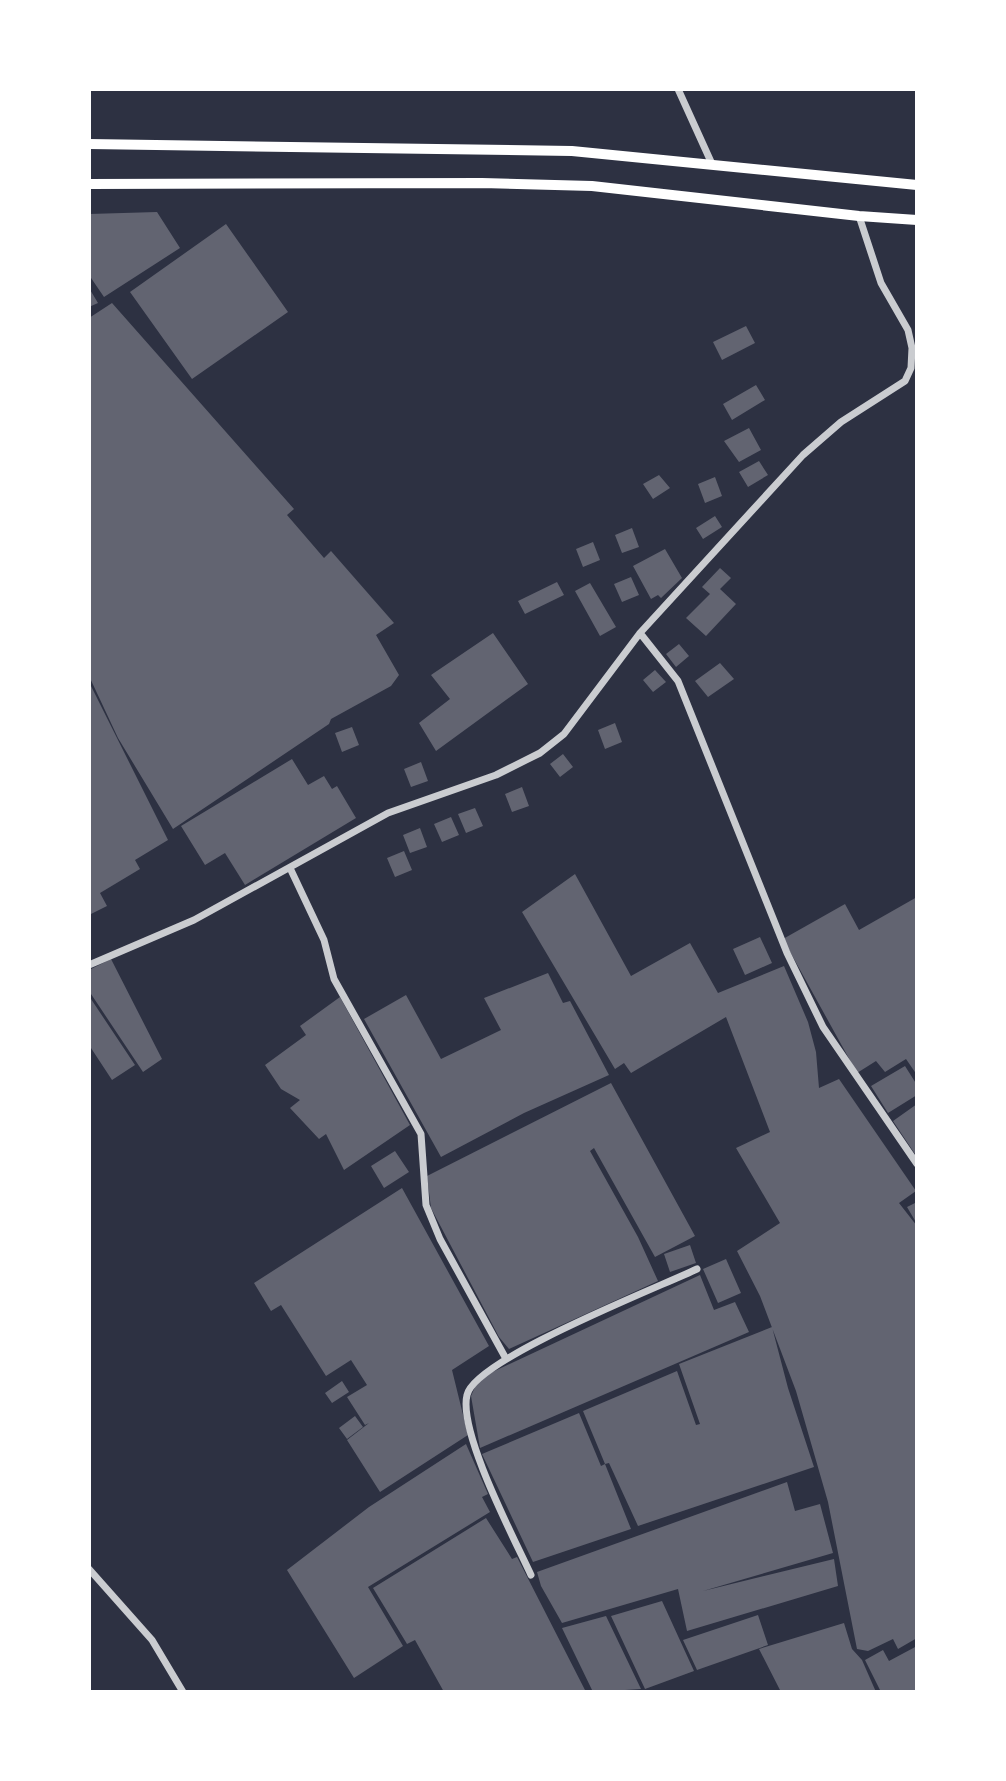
<svg xmlns="http://www.w3.org/2000/svg" width="1006" height="1781" font-family="Lato,sans-serif">
<style>
.building{fill:#626471}
.lines{fill:none;stroke-linecap:round;stroke-linejoin:round}
.minor{stroke:#caccd0;stroke-width:7}
.trunk{stroke:#fff;stroke-width:10}
</style>
<rect width="100%" height="100%" fill="#2d3142"/>
<path class="building" d="M157 212 180 248 104 297 89 275V214Z
M226 224 288 312 192 379 130 292Z
M89 288 98 303 89 307Z
M112 303 294 509 287 515 324 558 331 551 394 623 376 635 399 675 391 686 331 719 329 724 173 829 118 738 89 676V318Z
M746 326 755 343 722 360 713 342Z
M756 385 765 400 732 420 723 404Z
M749 428 761 450 739 462 724 441Z
M759 461 768 475 748 487 739 472Z
M659 475 670 488 653 499 643 484Z
M715 477 722 496 705 503 698 484Z
M715 516 722 527 703 539 696 528Z
M632 528 639 547 622 553 615 535Z
M593 542 600 560 583 567 576 549Z
M665 549 682 578 661 598 658 595 651 599 633 566Z
M720 568 731 578 720 589 736 604 706 636 686 618 710 594 702 587Z
M631 577 639 595 622 602 614 584Z
M557 582 564 595 525 614 518 601Z
M590 583 616 627 600 636 575 591Z
M493 633 528 684 436 751 419 723 450 699 431 675Z
M679 644 689 656 676 667 666 654Z
M720 663 734 679 708 697 695 681Z
M655 670 666 682 653 692 643 680Z
M89 682 168 840 135 860 140 869 100 893 107 906 89 915Z
M615 723 622 742 605 749 598 730Z
M352 727 359 745 342 752 335 733Z
M563 754 573 767 560 777 550 764Z
M292 759 308 785 324 776 332 789 337 786 356 818 245 885 225 853 205 865 181 826Z
M421 762 428 781 411 787 404 769Z
M522 787 529 806 512 812 505 794Z
M475 808 483 826 466 833 458 814Z
M451 817 459 835 442 842 434 824Z
M420 828 427 847 410 853 403 835Z
M404 851 412 870 395 877 387 858Z
M575 874 631 976 690 943 718 993 784 966 808 1022 816 1052 819 1088 839 1079 916 1191 899 1203 917 1226V1638L898 1649 893 1639 868 1651 857 1649 828 1502 796 1391 760 1296 737 1251 780 1223 736 1148 770 1132 726 1017 631 1073 624 1063 615 1069 522 912Z
M917 897V1075L906 1059 885 1072 876 1061 857 1073 783 939 845 904 859 930Z
M760 937 772 963 745 975 733 949Z
M111 959 162 1059 143 1072 89 991V970Z
M548 973 563 1003 570 1001 609 1075 524 1113 441 1157 364 1019 406 995 441 1059 501 1030 484 998Z
M89 996 135 1065 112 1080 89 1045Z
M340 997 410 1125 344 1170 326 1134 319 1139 290 1108 300 1100 281 1089 265 1065 306 1035 300 1026Z
M905 1066 917 1085V1095L888 1113 871 1086Z
M611 1083 695 1236 655 1257 594 1148 590 1151 638 1237 658 1281 509 1349 499 1337 431 1208 427 1176Z
M917 1104V1157L893 1121Z
M395 1151 409 1172 384 1188 371 1166Z
M402 1188 489 1346 452 1370 468 1435 380 1492 347 1440 369 1423 365 1425 347 1397 367 1385 351 1360 326 1376 281 1305 271 1311 254 1283Z
M917 1202V1224L907 1207Z
M690 1245 696 1263 670 1272 664 1254Z
M726 1259 741 1293 718 1303 703 1269Z
M700 1275 714 1310 735 1302 749 1332 480 1448 471 1396 475 1387 486 1375Z
M772 1327 788 1388 814 1467 638 1526 609 1463 605 1464 583 1411 677 1371 696 1425 700 1424 679 1364Z
M342 1381 349 1392 332 1403 325 1393Z
M579 1413 601 1466 605 1464 631 1529 533 1562 482 1454Z
M355 1416 363 1427 347 1439 339 1428Z
M466 1444 488 1494 482 1497 490 1512 368 1587 403 1646 354 1678 287 1570 369 1507Z
M787 1482 795 1511 820 1504 833 1553 703 1591 834 1559 838 1586 687 1631 678 1589 562 1623 541 1586 537 1572Z
M486 1518 512 1559 517 1557 586 1692H444L415 1640 407 1644 373 1588Z
M662 1601 694 1671 645 1689 611 1616Z
M758 1615 768 1645 697 1670 683 1640Z
M606 1616 641 1689 593 1692 562 1628Z
M844 1623 852 1649 862 1660 876 1692H781L759 1649Z
M917 1646V1692H881L865 1660 883 1650 889 1661Z"/>
<g class="lines">
<path class="minor" d="M678 89 712 164
M640 633 678 681 787 953 823 1027 917 1164
M290 868 324 940 334 979 421 1134 426 1205 440 1239 505 1357
M89 965 194 920 388 813 496 775 540 753 564 734 640 633 803 455 841 422 905 381 911 368 912 348 908 330 881 283 859 216
M89 1569 152 1640 183 1692
M531 1575C514 1538 458 1432 467 1395 475 1359 657 1288 697 1269"/>
<path class="trunk" d="M89 144 572 151 917 185
M89 184 482 183 592 186 859 216 917 220"/>
</g>
<rect width="1006" height="1781" fill="none" stroke="#ffffff" stroke-width="182"/>
</svg>
